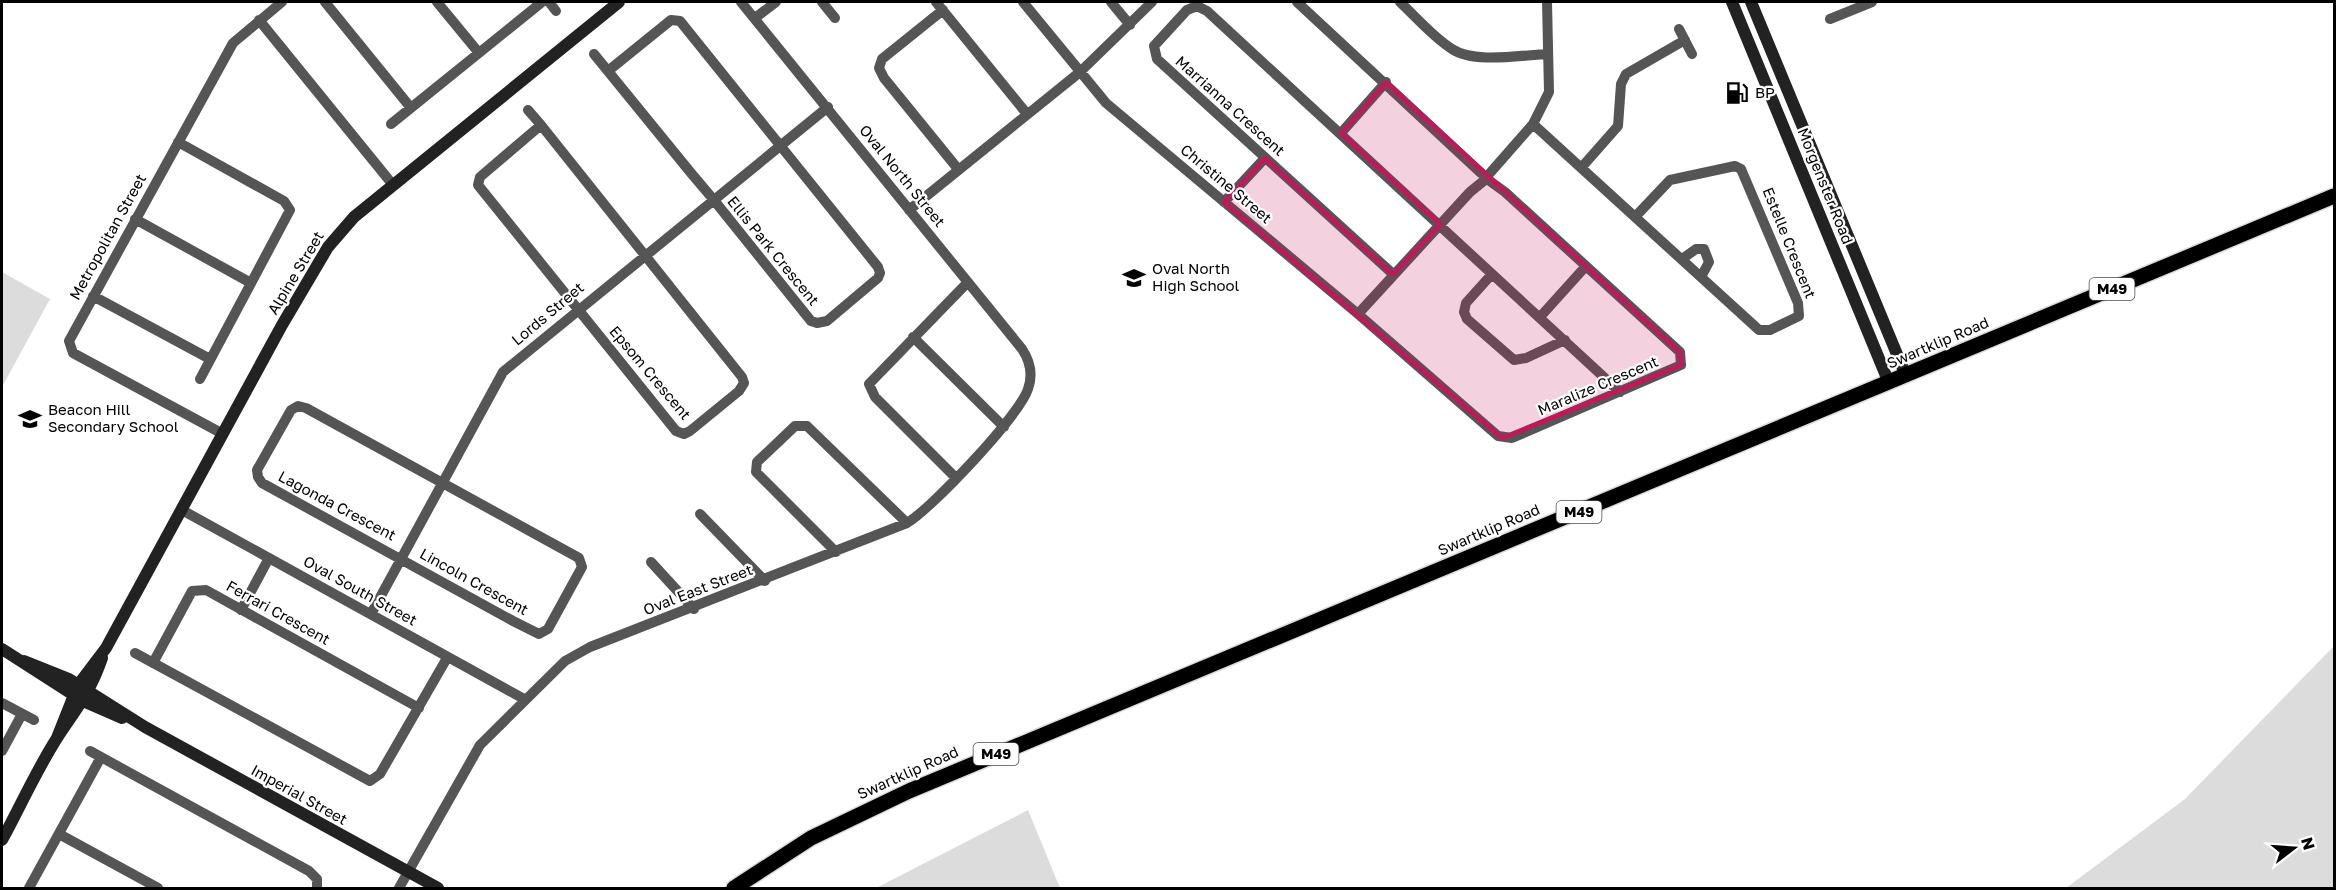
<svg xmlns="http://www.w3.org/2000/svg" width="2336" height="890" font-family="'Golos Text',sans-serif">
<style>
.green{fill:#dcdcdc}
.lines{fill:none;stroke-linecap:round;stroke-linejoin:round}
.primary-casing{stroke:#dbdbdb;stroke-width:18}
.street{stroke:#555;stroke-width:10}
.secondary{stroke:#222;stroke-width:12}
.primary{stroke:#000;stroke-width:15}
.marked{fill:#c2185b;fill-opacity:0.2;stroke:#c2185b;stroke-width:4.5;stroke-linejoin:round}
.labels{text-anchor:middle;stroke-width:4.5;stroke-linejoin:round;paint-order:stroke}
.shield{fill:#fff;stroke:#4c4c4c;stroke-width:1.5}
.shield-label{font-size:14px;font-weight:bold;fill:#000}
.poi-label{font-size:15px;fill:#000;stroke:#fff;text-anchor:start}
.street-label{font-size:15px;fill:#000;stroke:#fff}
</style>
<rect width="100%" height="100%" fill="#fff"/>
<path class="green" d="M2 272 50 299 2 387Z
M2334 646V888H2066L2185 799Z
M1028 810 1060 888H876Z"/>
<g class="lines">
<g class="primary-casing">
<path id="primary" d="M734 888 811 838 909 791 2334 196"/>
</g>
<path class="street" d="M325 2 411 108
M437 2 479 53
M549 2 556 11
M822 2 835 18
M936 2 1027 114
M1023 2 1106 103 1358 314 1498 436 1512 438 1681 365 1680 352 1505 192 1487 179
M1111 2 1130 25
M1297 2 1481 173
M1400 2C1416 17 1433 37 1452 49 1474 64 1521 55 1548 54
M943 10 882 59 879 68 884 78 958 169
M755 18 776 2
M1830 19 1872 2
M259 20 393 185
M1679 29 1692 54
M594 54 691 173 713 199 811 321 817 323 827 321 878 278 880 273 878 267 680 21 671 20 608 71
M528 110 541 125 742 377 744 383 739 391 690 431 684 434 676 431 478 185 480 177 541 125
M391 124 542 2
M1533 124 1635 217 1670 180 1735 166 1741 169 1798 303 1799 316 1770 330H1759L1635 217
M1341 133 1386 82
M178 142 284 201 290 210 200 379
M1581 168 1618 126 1621 84 1626 74 1685 40
M1490 173 1533 124 1549 92 1547 2
M1224 202 1265 158
M909 210 1080 72 1152 2
M135 219 251 283
M1682 259 1696 249H1704L1709 262 1701 277
M1393 274 1157 59 1154 46 1187 10 1197 6 1207 11 1620 392
M1492 274 1466 303 1464 312 1467 319 1514 360 1526 358 1565 340
M93 296 210 359
M1358 314 1470 192 1486 179
M1540 317 1586 266
M913 337 1004 427
M298 406 306 408 579 558 582 567 548 629 539 634 513 621 262 483 258 477 257 470 291 410Z
M223 434 73 353 69 341 233 43 282 2
M955 477 875 397 869 384 968 282
M182 510 524 699
M700 514 765 581
M836 552 756 472 757 462 795 426H807L907 523
M651 562 694 609
M241 610 269 558
M371 614 503 372 828 107
M135 653 370 781 380 774 447 658
M153 663 192 591 206 590 419 708
M2 703 34 720
M2 751 22 714
M90 751 309 871 317 879V888
M59 834 158 888
M29 888 101 757
M399 888 480 745 565 661 590 647 907 523C932 508 1019 416 1028 389 1033 375 1030 361 1022 349L741 2"/>
<path class="secondary" d="M1732 2 1889 383
M1751 2 1906 376
M2 649 83 701 122 718
M24 661 69 679 145 727 438 888
M57 738 78 685 106 648 282 325 328 247 354 217 619 2
M2 840C20 807 36 771 57 738 76 709 90 693 102 658"/>
<use href="#primary" class="primary"/>
</g>
<path class="marked" d="M1386 82 1680 352 1681 365 1502 438 1224 202 1265 158 1393 274 1440 224 1341 133Z"/>
<defs>
<g id="fuel-bare" transform="scale(1.8)"><path d="M-5.5-6h7V0h2V4h1.3V-2.5L3-4.5l.8-.8L6-3V5H2.5V1h-1V6h-7ZM-4.2-4.7v3.2H.2V-4.7Z" fill="#000" stroke="#fff" stroke-width="2.5" paint-order="stroke"/></g>
<g id="school-bare" transform="scale(1.8)"><path d="M0-5L7-2L0 1L-7-2ZM-4 1L0 2.5L4 1V4Q0 6-4 4Z" fill="#000" stroke="#fff" stroke-width="2.5" paint-order="stroke"/></g>
</defs>
<g fill-rule="evenodd">
<use href="#fuel-bare" x="1737" y="93"/>
<use href="#school-bare" x="1134" y="278"/>
<use href="#school-bare" x="30" y="419"/>
</g>
<g class="labels">
<g class="shield">
<rect x="2089.5" y="278" width="45" height="22" rx="4.5"/>
<rect x="1556.5" y="501" width="45" height="22" rx="4.5"/>
<rect x="973.5" y="743" width="45" height="22" rx="4.5"/>
</g>
<g class="shield-label">
<text x="2112" y="294">M49</text>
<text x="1579" y="517">M49</text>
<text x="996" y="759">M49</text>
</g>
<g class="poi-label">
<text x="1755" y="98">BP</text>
<text x="1152" y="274">Oval North<tspan x="1152" dy="17">High School</tspan></text>
<text x="48" y="415">Beacon Hill<tspan x="48" dy="17">Secondary School</tspan></text>
</g>
<g class="street-label">
<text transform="translate(1230 106) rotate(42)" y="5">Marrianna Crescent</text>
<text transform="translate(902 176) rotate(51)" y="5">Oval North Street</text>
<text transform="translate(1226 184) rotate(40)" y="5">Christine Street</text>
<text transform="translate(1825 186) rotate(68)" y="5">Morgenster Road</text>
<text transform="translate(108 237) rotate(-61)" y="5">Metropolitan Street</text>
<text transform="translate(1789 243) rotate(68)" y="5">Estelle Crescent</text>
<text transform="translate(773 251) rotate(51)" y="5">Ellis Park Crescent</text>
<text transform="translate(296 273) rotate(-59)" y="5">Alpine Street</text>
<text transform="translate(548 314) rotate(-40)" y="5">Lords Street</text>
<text transform="translate(1938 343) rotate(-23)" y="5">Swartklip Road</text>
<text transform="translate(650 373) rotate(50)" y="5">Epsom Crescent</text>
<text transform="translate(1598 386) rotate(-23)" y="5">Maralize Crescent</text>
<text transform="translate(337 506) rotate(28)" y="5">Lagonda Crescent</text>
<text transform="translate(1489 530) rotate(-23)" y="5">Swartklip Road</text>
<text transform="translate(474 582) rotate(29)" y="5">Lincoln Crescent</text>
<text transform="translate(698 590) rotate(-21)" y="5">Oval East Street</text>
<text transform="translate(360 591) rotate(29)" y="5">Oval South Street</text>
<text transform="translate(278 613) rotate(29)" y="5">Ferrari Crescent</text>
<text transform="translate(908 773) rotate(-24)" y="5">Swartklip Road</text>
<text transform="translate(299 795) rotate(29)" y="5">Imperial Street</text>
</g>
</g>
<rect width="2336" height="890" fill="none" stroke="#000000" stroke-width="6"/>
<g transform="translate(2294 848) rotate(73)" stroke="#ffffff" stroke-width="4.5" paint-order="stroke">
<path d="M0-4.5L10 22L0 15L-10 22Z" fill="#000000"/>
<text y="-9" font-size="16" font-weight="bold" text-anchor="middle" fill="#000000">N</text>
</g>
</svg>
